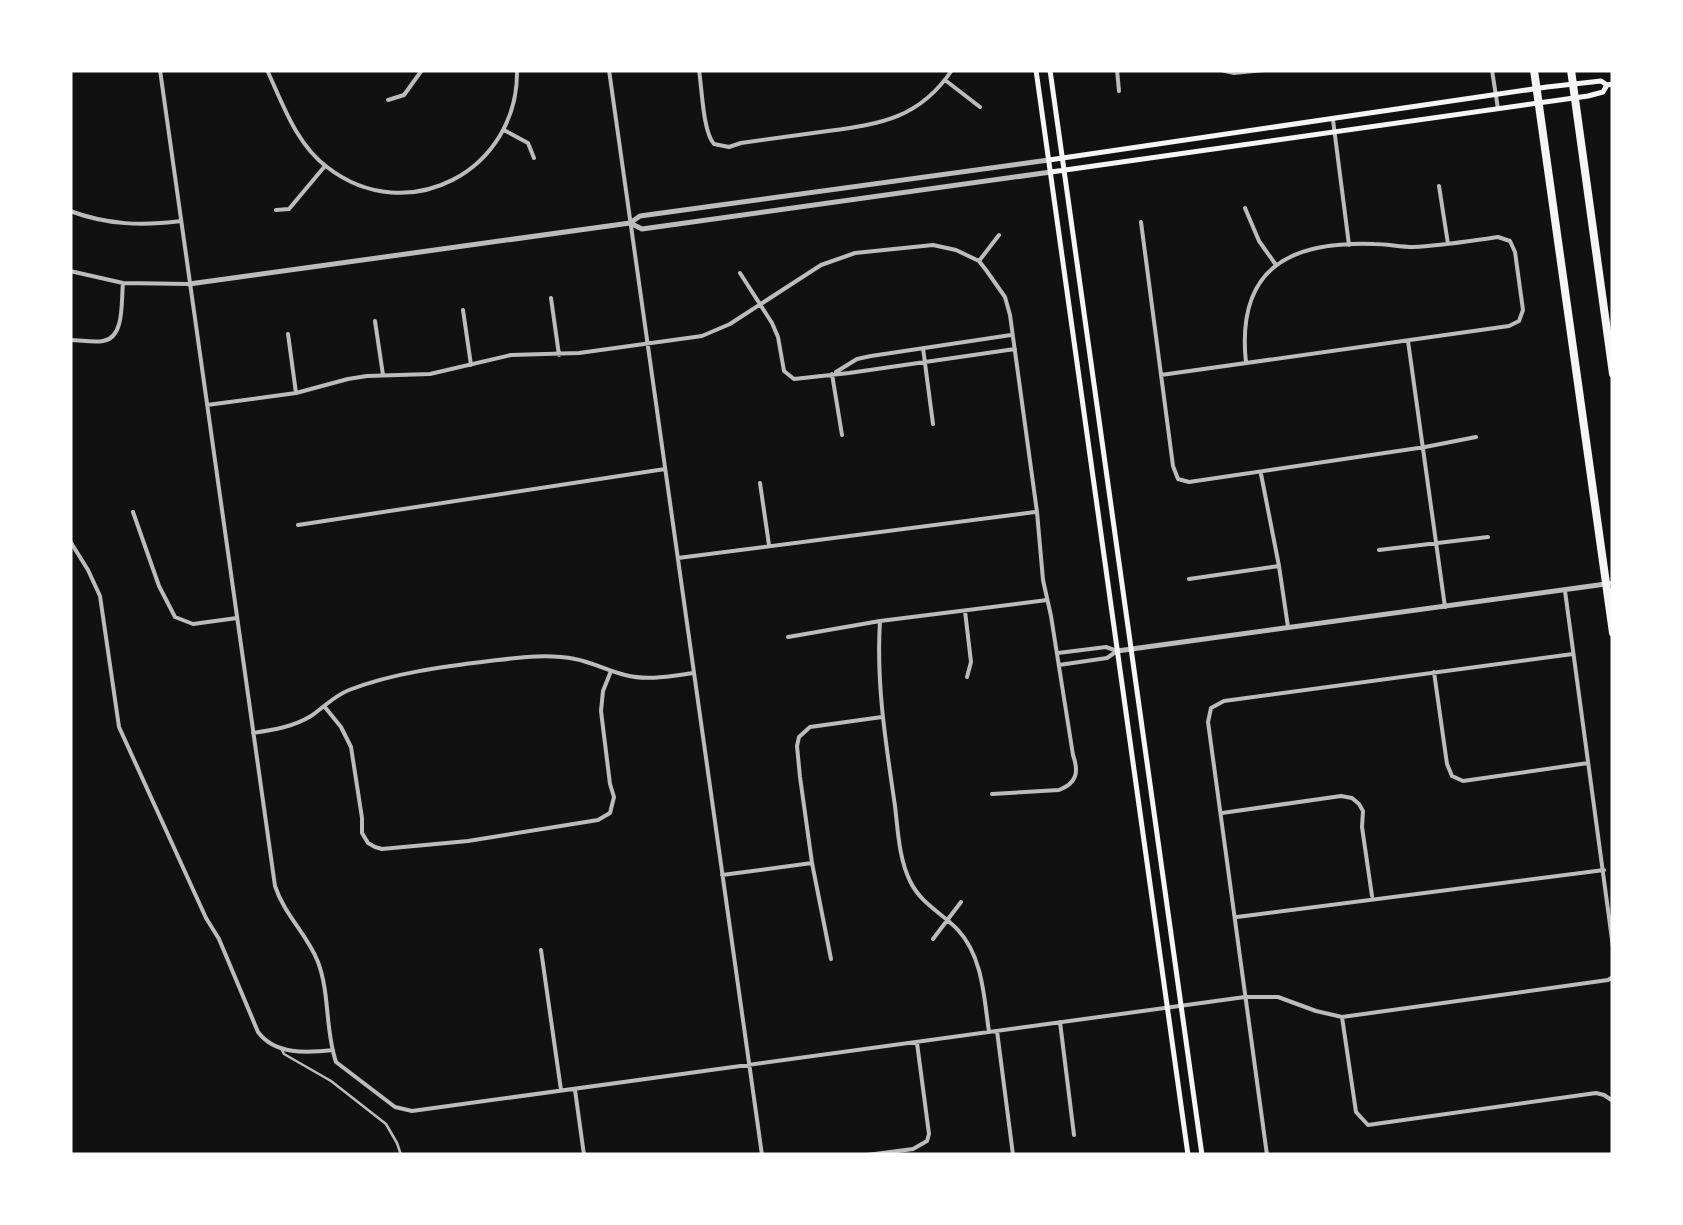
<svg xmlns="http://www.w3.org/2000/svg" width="1683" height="1225" font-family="Lora,serif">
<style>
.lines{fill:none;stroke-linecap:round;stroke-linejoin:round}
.service{stroke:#bcbcbc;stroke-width:2.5}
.minor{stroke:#bcbcbc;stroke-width:4}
.tertiary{stroke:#bcbcbc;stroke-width:5}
.secondary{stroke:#f5f5f5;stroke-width:5}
.motorway{stroke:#f5f5f5;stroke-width:8}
</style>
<rect width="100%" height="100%" fill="#111"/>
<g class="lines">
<path class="service" d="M282 1050 284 1054 331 1081 386 1124 397 1143 401 1155"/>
<path class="minor" d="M160 70 275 886C285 916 307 934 318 962 330 994 325 1030 336 1062L395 1107 412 1111 1245 997H1278L1316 1011 1342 1017 1608 980 1613 977
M267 70C283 104 296 144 327 167 408 230 519 170 517 70
M609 70 762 1155
M699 70C702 89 703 132 714 144L729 147 741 143C770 139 799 135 828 131 881 124 920 118 952 70
M1117 70 1119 91
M1221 70 1234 73 1264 70
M1492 70 1498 109
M945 80 980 107
M388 100 404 95 422 70
M1333 120 1349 245
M504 130 528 143 534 158
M1439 186 1448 244
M1245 208 1259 241 1276 265
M276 210 289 209 325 166
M70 211C108 225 142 226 181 221
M1141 222 1173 466 1178 479 1189 482 1425 447 1476 437
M979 261 999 235
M70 271 123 283 189 284
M740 273 772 323 778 337 784 371 794 379 849 373 1015 349
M551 298 559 355
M463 310 471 365
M375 321 383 375
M288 334 296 393
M70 340C81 340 93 343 103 341 125 338 121 301 123 283
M1408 341 1445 607
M923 348 933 424
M836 372 857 359 871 356 1011 335
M832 374 842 435
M1161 375 1509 326 1519 321 1523 310 1515 252 1510 241 1498 237C1469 241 1441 246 1413 247 1400 247 1387 244 1374 244 1288 241 1236 269 1246 363
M207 405 296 393 348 379 367 376 430 374 511 355 579 353 702 336 730 324 821 265 855 253 933 245 956 250 979 261 986 270 1005 297 1010 315 1037 512 1043 580 1051 616 1073 755C1079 772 1077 783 1059 790L992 794
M1261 474 1279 566 1288 627
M760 483 769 545
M133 512 159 586 175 617 193 624 237 618
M298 525 665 469
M70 541 88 570 100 596 119 727 206 918 219 939 258 1032C275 1055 307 1053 333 1050
M1379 550 1488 537
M678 558 1035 512
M1189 579 1279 566
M1565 591 1613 947
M965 611 971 662 967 677
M880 621C876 684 886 744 895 806 898 831 899 859 910 881 921 904 942 913 958 930 983 957 984 998 989 1032
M788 637 880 621 1047 600
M1058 653 1106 647 1117 651
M1059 665 1107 658 1117 651
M1434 672 1447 764 1452 776 1463 781 1588 763
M324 706 341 727 351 747 362 818V833L368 843 375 847 382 849 468 841 598 820 610 813 614 797 610 784 601 711 603 691 611 671
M253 733C273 730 293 727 311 716 324 707 334 696 349 690 395 672 449 666 498 660 523 657 550 654 575 659 592 662 608 671 625 675 648 681 671 676 694 673
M1222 813 1341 796 1352 798 1359 804 1363 811 1362 827 1372 896
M722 875 812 863
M1237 917 1604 870
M933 939 961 902
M541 950 561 1090
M831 959 812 863 800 777 797 746 799 737 810 727 882 717
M1342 1017 1356 1112 1368 1125 1596 1093 1604 1095 1613 1101
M1060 1022 1074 1135
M997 1031 1013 1155
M575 1090 584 1155
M867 1155 913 1149 927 1141 929 1134 917 1043
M1267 1155 1208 722 1211 708 1224 701 1573 654
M1613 1155V1154"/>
<path class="tertiary" d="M630 223 642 229 1051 172
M189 284 630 223 640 216 1049 160
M1117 651 1613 583"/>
<path class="secondary" d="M1036 70 1188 1155
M1050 70 1202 1155
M1049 160 1547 87 1601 81 1607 85 1613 84
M1051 172 1588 96 1603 92 1607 85"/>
<path class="motorway" d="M1534 70 1613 633
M1571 70 1613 374"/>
</g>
<rect width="1683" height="1225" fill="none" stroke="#ffffff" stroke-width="145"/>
</svg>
